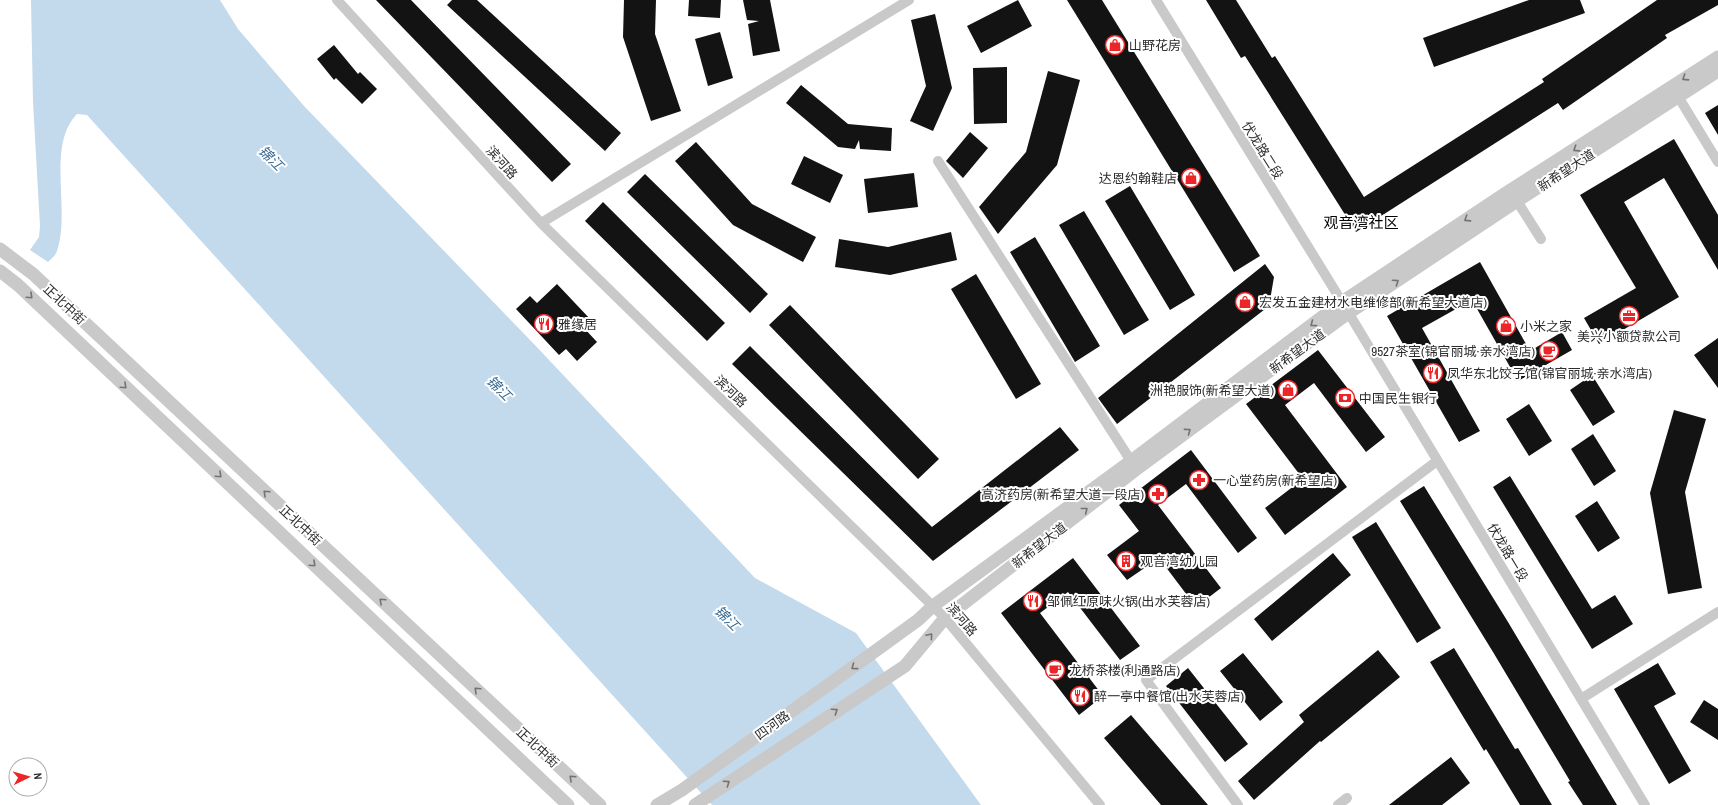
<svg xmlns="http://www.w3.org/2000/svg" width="1718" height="805" font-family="'Archivo Narrow','Noto Sans SC',sans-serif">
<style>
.water{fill:#c3d9ec}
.building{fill:#131313}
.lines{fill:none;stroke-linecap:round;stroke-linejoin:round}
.minor{stroke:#c9c9c9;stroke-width:10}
.tertiary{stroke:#c9c9c9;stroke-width:13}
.oneway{stroke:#737373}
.labels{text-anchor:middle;stroke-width:4;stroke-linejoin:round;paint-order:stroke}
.poi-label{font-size:13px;fill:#2c2c2c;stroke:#fff;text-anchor:start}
.street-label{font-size:13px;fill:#2c2c2c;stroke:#fff}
.water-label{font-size:14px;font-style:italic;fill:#376890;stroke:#fff}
.quarter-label{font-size:15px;fill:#000;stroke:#fff}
</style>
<rect width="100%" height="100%" fill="#fff"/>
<path class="water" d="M31 0H220L238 29 304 106 532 342 755 578 856 633 981 805H712L87 115 77 114C46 146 71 210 57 251 56 255 51 259 48 262L30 250 39 237 40 226 33 102Z"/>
<path class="building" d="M376 0H411L571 164 552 182Z
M452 0H477L621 133 605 151 447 5Z
M624 0H656L655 34 681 111 651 121 623 37Z
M689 0H721L720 18 688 16Z
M743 0H770L780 51 753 56 748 24 759 21 747 20Z
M1018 0 1032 26 981 53 967 26Z
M1067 0H1102L1260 256 1234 272Z
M1206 0H1236L1272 58 1275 56 1364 197 1544 82 1542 79 1657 0H1718V5L1665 35 1667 38 1563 110 1558 103 1356 232 1245 56 1241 58Z
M1529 0H1580L1585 13 1434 67 1423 38Z
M935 14 952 88 933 131 910 121 926 86 911 20Z
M720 32 733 78 708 86 695 39Z
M334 45 358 74 360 72 377 89 362 104 336 78 334 80 317 59Z
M1007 67V123L974 124 973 68Z
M1048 71 1080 80 1057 165 998 234 979 207 1026 152Z
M801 85 848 124 892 128 891 151 860 149 859 140 855 149 838 147 786 103Z
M1718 105V135L1705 113Z
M970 132 988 148 963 178 946 161Z
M1674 139 1718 215V270L1664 178 1624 202 1679 297 1599 344 1584 318 1636 288 1580 195Z
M696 142 752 204 816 237 803 262 733 225 675 161Z
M804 156 843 175 830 203 791 184Z
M914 173 918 207 868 213 864 179Z
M645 174 768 294 750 313 627 192Z
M1130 186 1195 295 1170 310 1105 201Z
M603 202 725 323 707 341 585 221Z
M1084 211 1149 320 1124 335 1059 225Z
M951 232 957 260 890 275 835 267 839 239 888 247Z
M1035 237 1100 346 1075 362 1010 252Z
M1480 262 1530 351 1562 332 1572 350 1518 381 1472 300 1422 328 1480 431 1459 442 1387 316Z
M1265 264 1274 277 1269 306 1117 424 1098 398Z
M976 274 1041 384 1016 399 951 289Z
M557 284 591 320 584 328 597 342 577 361 566 349 559 355 516 309 530 296 537 303Z
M790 305 939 459 918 479 769 325Z
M1718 338V388L1694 355Z
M750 346 932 527 1060 427 1079 450 933 561 732 364Z
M1318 350 1385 437 1366 452 1314 383 1285 405 1347 487 1285 535 1265 508 1303 479 1246 404Z
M1592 375 1615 412 1593 426 1570 390Z
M1529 404 1552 441 1529 456 1506 419Z
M1674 410 1706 419 1685 492 1702 588 1668 594 1650 493Z
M1593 434 1616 471 1594 486 1571 449Z
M1191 450 1257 538 1238 553 1186 484 1158 505 1221 588 1196 607 1159 558 1127 580 1107 555 1139 531 1119 505Z
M1510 476 1592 609 1615 595 1633 624 1592 649 1493 487Z
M1424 486 1508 622 1617 805H1583L1568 782 1570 781 1493 652 1400 501Z
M1597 501 1620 538 1598 552 1575 516Z
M1376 522 1441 628 1417 643 1352 537Z
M1333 553 1351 575 1272 641 1254 619Z
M1073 558 1140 646 1120 660 1068 592 1040 613 1103 696 1079 715 1001 613Z
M1454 648 1515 749 1518 748 1552 805H1520L1486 749 1484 751 1430 662Z
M1378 650 1400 677 1321 742 1320 741 1254 800 1238 781 1304 722 1299 715Z
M1243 653 1283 702 1260 721 1220 671Z
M1658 663 1676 694 1654 706 1691 771 1669 784 1614 689Z
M1188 668 1248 744 1225 762 1166 686Z
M1704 700 1718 709V740L1690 722Z
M1131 715 1208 805H1161L1104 738Z
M1451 757 1470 783 1442 805H1389Z"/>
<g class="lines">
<path class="minor" d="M337 0 541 223 945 618 1100 805
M1156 0 1342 302 1645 805
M1679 98 1718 162
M938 161 1131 461
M1517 201 1541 239
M541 223 909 0
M1581 699 1718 612
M1238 805 1146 680 1437 461
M1338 805 1347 798"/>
<path class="tertiary" d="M0 249 33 274 600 805
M0 271 18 285 568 805
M657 805 682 790 885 644 918 620 933 606 1131 461 1342 302 1506 193 1718 57
M695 805 905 666 945 618 1134 471 1347 314 1517 201 1718 71"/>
</g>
<defs><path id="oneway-chevron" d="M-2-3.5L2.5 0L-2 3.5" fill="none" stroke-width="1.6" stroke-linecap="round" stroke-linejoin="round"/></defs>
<g class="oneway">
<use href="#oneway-chevron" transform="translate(1685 78) rotate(147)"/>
<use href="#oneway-chevron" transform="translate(1576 149) rotate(147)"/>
<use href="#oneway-chevron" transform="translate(1467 219) rotate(147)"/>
<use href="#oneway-chevron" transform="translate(1396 282) rotate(-34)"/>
<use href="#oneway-chevron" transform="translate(30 296) rotate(43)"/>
<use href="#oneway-chevron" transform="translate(1313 324) rotate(143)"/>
<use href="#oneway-chevron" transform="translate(124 386) rotate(43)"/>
<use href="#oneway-chevron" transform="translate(1188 431) rotate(-36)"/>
<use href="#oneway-chevron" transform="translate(219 475) rotate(43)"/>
<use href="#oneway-chevron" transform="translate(266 493) rotate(-137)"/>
<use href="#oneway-chevron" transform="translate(1085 510) rotate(-38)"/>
<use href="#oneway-chevron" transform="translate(313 564) rotate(43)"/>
<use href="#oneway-chevron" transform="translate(382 601) rotate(-137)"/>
<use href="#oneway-chevron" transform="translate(930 636) rotate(-50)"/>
<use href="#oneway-chevron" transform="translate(854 667) rotate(144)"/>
<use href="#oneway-chevron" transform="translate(477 690) rotate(-137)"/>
<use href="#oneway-chevron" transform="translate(835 711) rotate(-34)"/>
<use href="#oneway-chevron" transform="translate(572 778) rotate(-137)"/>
<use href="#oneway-chevron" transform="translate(727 783) rotate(-34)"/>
</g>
<defs>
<g id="shop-ring" transform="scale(1)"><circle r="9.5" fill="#fff" stroke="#ec2527" stroke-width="1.5"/><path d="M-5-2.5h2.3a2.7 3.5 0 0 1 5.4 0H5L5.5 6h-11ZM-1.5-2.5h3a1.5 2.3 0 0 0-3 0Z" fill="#ec2527"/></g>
<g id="office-ring" transform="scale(1)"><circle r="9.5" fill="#fff" stroke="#ec2527" stroke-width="1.5"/><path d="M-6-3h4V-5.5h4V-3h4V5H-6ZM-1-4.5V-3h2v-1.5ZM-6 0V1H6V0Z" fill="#ec2527"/></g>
<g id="restaurant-ring" transform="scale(1)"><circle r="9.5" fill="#fff" stroke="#ec2527" stroke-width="1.5"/><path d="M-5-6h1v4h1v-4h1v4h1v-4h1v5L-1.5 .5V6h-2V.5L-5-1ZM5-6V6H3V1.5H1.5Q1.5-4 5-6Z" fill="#ec2527"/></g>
<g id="cafe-ring" transform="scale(1)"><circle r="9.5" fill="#fff" stroke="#ec2527" stroke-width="1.5"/><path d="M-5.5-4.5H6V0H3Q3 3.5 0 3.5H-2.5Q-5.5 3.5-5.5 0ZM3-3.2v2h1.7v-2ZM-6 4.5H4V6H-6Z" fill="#ec2527"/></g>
<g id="bank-ring" transform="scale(1)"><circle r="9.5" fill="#fff" stroke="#ec2527" stroke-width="1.5"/><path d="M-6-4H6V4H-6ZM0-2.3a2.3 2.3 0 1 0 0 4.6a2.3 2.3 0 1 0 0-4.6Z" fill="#ec2527"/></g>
<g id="pharmacy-ring" transform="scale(1)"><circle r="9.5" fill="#fff" stroke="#ec2527" stroke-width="1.5"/><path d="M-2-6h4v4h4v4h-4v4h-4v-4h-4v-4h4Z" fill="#ec2527"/></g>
<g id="building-ring" transform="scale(1)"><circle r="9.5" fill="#fff" stroke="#ec2527" stroke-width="1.5"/><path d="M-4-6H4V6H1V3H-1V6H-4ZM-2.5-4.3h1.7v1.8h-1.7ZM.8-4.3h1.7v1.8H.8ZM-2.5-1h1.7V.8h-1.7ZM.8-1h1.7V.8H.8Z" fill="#ec2527"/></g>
</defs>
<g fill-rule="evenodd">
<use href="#shop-ring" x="1115" y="45"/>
<use href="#shop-ring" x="1191" y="178"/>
<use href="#shop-ring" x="1245" y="302"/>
<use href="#office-ring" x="1629" y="316"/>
<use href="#restaurant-ring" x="544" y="324"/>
<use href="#shop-ring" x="1506" y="326"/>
<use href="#cafe-ring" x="1549" y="351"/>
<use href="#restaurant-ring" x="1433" y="373"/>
<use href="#shop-ring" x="1288" y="390"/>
<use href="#bank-ring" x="1345" y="398"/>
<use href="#pharmacy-ring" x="1199" y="480"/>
<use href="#pharmacy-ring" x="1158" y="494"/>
<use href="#building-ring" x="1126" y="561"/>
<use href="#restaurant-ring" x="1033" y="601"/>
<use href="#cafe-ring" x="1055" y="670"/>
<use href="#restaurant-ring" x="1080" y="696"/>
</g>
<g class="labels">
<g class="poi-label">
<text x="1129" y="50">山野花房</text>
<text x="1177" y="183" text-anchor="end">达恩约翰鞋店</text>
<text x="1259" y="307">宏发五金建材水电维修部(新希望大道店)</text>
<text x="558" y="329">雅缘居</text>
<text x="1520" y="331">小米之家</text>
<text x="1629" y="341" text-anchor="middle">美兴小额贷款公司</text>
<text x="1535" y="356" text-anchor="end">9527茶室(锦官丽城·亲水湾店)</text>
<text x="1447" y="378">凤华东北饺子馆(锦官丽城·亲水湾店)</text>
<text x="1274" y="395" text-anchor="end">洲艳服饰(新希望大道)</text>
<text x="1359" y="403">中国民生银行</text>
<text x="1213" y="485">一心堂药房(新希望店)</text>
<text x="1144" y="499" text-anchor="end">高济药房(新希望大道一段店)</text>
<text x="1140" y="566">观音湾幼儿园</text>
<text x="1047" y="606">邹佩红原味火锅(出水芙蓉店)</text>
<text x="1069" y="675">龙桥茶楼(利通路店)</text>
<text x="1094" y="701">醉一亭中餐馆(出水芙蓉店)</text>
</g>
<g class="street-label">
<text transform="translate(1263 150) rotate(58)" y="5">伏龙路二段</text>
<text transform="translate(502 162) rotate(48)" y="5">滨河路</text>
<text transform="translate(1566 170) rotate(-33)" y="5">新希望大道</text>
<text transform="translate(65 304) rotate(43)" y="5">正北中街</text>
<text transform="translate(1297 351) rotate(-36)" y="5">新希望大道</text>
<text transform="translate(731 391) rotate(44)" y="5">滨河路</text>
<text transform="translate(301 525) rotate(43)" y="5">正北中街</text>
<text transform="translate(1039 545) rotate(-38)" y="5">新希望大道</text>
<text transform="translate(1508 552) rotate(59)" y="5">伏龙路一段</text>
<text transform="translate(962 619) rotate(49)" y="5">滨河路</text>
<text transform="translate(772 725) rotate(-36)" y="5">四河路</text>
<text transform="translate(538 747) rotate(43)" y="5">正北中街</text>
</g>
<g class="water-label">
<text transform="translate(271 158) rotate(45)" y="5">锦江</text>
<text transform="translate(499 388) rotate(45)" y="5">锦江</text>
<text transform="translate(727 618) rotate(45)" y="5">锦江</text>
</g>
<g class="quarter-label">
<text x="1361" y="228">观音湾社区</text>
</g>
</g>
<g transform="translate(28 777) rotate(85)"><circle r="19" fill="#ffffff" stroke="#ababab"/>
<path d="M0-3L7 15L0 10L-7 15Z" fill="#ec2527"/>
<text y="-6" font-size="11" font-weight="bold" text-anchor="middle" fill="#2c2c2c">N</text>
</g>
</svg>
